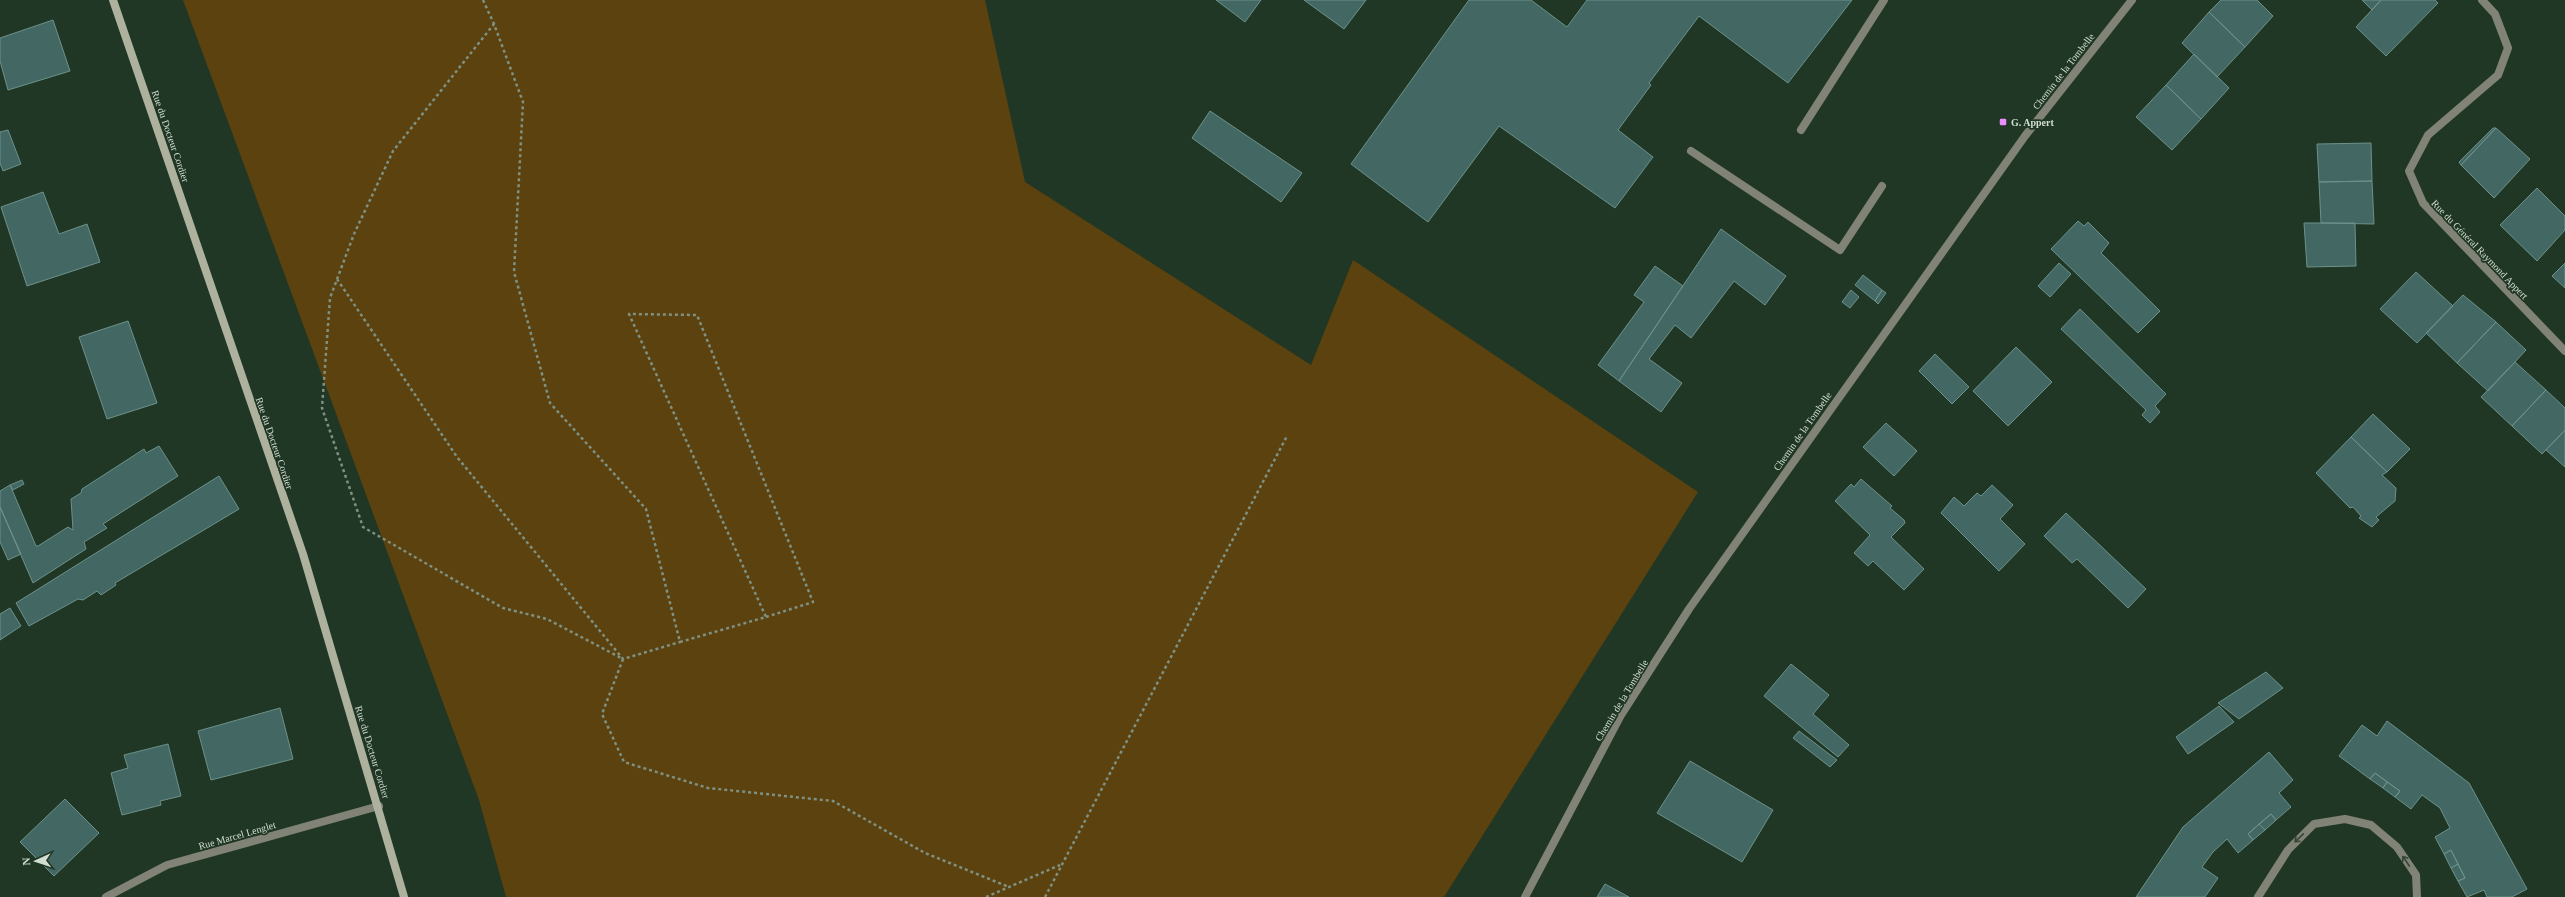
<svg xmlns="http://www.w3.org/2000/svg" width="2565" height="897" font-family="'Times New Roman',serif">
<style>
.green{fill:#5b420e}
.building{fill:#436762;stroke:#6c928b}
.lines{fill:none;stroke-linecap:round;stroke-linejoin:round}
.path{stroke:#7f9182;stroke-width:2.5;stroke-dasharray:3 3;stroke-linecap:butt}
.lane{stroke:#818376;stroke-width:8}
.street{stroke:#818376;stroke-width:8}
.secondary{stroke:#aeb19d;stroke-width:8}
.oneway{stroke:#344635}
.poi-dot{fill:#ea8dfd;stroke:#213725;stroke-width:1.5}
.labels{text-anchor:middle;stroke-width:3.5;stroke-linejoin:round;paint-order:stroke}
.street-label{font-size:10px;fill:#d1ded2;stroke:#213725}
.poi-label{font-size:10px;font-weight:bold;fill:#d1ded2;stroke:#213725;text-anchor:start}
</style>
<rect width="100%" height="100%" fill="#213725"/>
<path class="green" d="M183 0H985L1025 182 1311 365 1353 260 1698 492 1444 897H506L479 800Z"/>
<path class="building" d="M1216 0H1261L1245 22Z
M1304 0H1366L1344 29Z
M1469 0H1531L1567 27 1587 0H1852L1788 83 1699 16 1649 83 1651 85 1618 130 1653 157 1615 208 1499 126 1428 222 1351 164Z
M2221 0H2257L2273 16 2245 47 2209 12Z
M2362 0H2381L2372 10Z
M2381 0H2435L2438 3 2386 56 2356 27Z
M2209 12 2245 47 2217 77 2182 43Z
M53 20 70 71 8 90 0 61V38Z
M2194 54 2229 88 2201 119 2166 85Z
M2166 85 2201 119 2172 150 2136 117Z
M1210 111 1302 173 1281 202 1192 138Z
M2493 128H2496L2461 165 2459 162Z
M2496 128 2530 159 2494 198 2461 165Z
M8 130 21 164 3 171 0 163V132Z
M2371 143 2372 181 2319 182 2317 144Z
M2372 181 2374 224 2321 223 2319 182Z
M2537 188 2565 216V230L2537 261 2500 225Z
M43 192 59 234 87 224 100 262 27 286 1 207Z
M2078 221 2084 226 2088 222 2109 243 2101 253 2160 311 2138 333 2051 249Z
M2304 223H2355L2356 266 2307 267Z
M1721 229 1786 276 1765 305 1734 281 1691 338 1675 325 1649 359 1682 383 1661 412 1619 381Z
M2059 263 2071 274 2050 297 2038 286Z
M2565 263V288L2552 276Z
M1655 266 1683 286 1619 381 1598 365 1644 302 1634 295Z
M2416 272 2453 306 2417 343 2380 309Z
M1863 275 1882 290 1875 301 1855 285Z
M1851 290 1859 297 1850 308 1842 302Z
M1882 290 1886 293 1878 304 1875 301Z
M2463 295 2496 322 2457 363 2426 333Z
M2080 309 2166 394 2155 406 2160 412 2150 423 2142 415 2146 410 2061 329Z
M128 321 157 403 107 419 79 337Z
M2496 322 2526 350 2488 391 2457 363Z
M2016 347 2052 382 2008 426 1973 391Z
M1935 354 1969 387 1952 404 1919 371Z
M2515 362 2546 390 2512 426 2481 397Z
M2546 390 2565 408V430L2542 454 2512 426Z
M2373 414 2410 449 2387 472 2351 437Z
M1886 423 1917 451 1894 476 1863 447Z
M2565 430V467L2546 450Z
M2351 437 2387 472 2382 475 2396 488 2395 501 2376 517 2379 520 2372 527 2359 518 2361 516 2353 507 2350 508 2316 473Z
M159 446 178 476 103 524 107 528 84 542 86 549 33 583 0 507V491L10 485 36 546H38L68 527 73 530 71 499 81 493 82 489 144 449 146 453Z
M219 476 239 509 115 583 116 585 101 595 97 591 83 600 78 599 29 626 16 603Z
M1861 479 1892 506 1890 508 1904 520 1905 523 1891 537 1924 569 1904 590 1873 561 1868 566 1854 553 1870 535 1835 501 1851 484 1854 487Z
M22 480 24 484 13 490 10 485Z
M1992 485 2013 505 2000 519 2025 544 1999 571 1941 513 1954 497 1964 506 1977 493 1981 496Z
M0 507 21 554 8 560 0 542Z
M2066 513 2146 589 2128 608 2077 559 2072 563 2044 536Z
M10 608 21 626 0 640V614Z
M1791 664 1829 695 1813 714 1849 745 1838 757 1764 696Z
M2266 672 2283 688 2239 719 2218 703Z
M2219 706 2234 722 2188 754 2176 737Z
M280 708 293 759 211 780 198 731Z
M2387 721 2469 783 2527 889 2512 897H2487L2484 890 2467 897 2458 881 2465 878 2451 850 2444 854 2435 837 2450 828 2440 808 2422 795 2411 809 2395 797 2400 791 2375 773 2370 779 2339 756 2362 725 2377 736Z
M1799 731 1837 760 1830 767 1793 738Z
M168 744 181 796 160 801 161 805 122 815 111 773 128 768 124 755Z
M2269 752 2293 780 2279 793 2291 807 2276 820 2271 814 2248 834 2253 840 2238 853 2227 839 2213 852 2202 867 2218 878 2205 897H2136L2183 827Z
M1690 761 1773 810 1742 862 1657 813Z
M2375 773 2387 782 2383 788 2370 779Z
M2387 782 2400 791 2395 797 2383 788Z
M65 799 99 833 54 876 20 842Z
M2271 814 2276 820 2265 830 2259 824Z
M2259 824 2265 830 2253 840 2248 834Z
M2451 850 2458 864 2451 868 2444 854Z
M2458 864 2465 878 2458 881 2451 868Z
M1605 884 1629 897H1597Z"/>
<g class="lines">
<path class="path" d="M483 0 494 24
M337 279 457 457 623 659 680 642
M766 617 813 602 697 315 629 314 766 617 680 642 646 509 550 403 514 272 523 102 494 24 393 151 354 234 330 298 322 408 363 527 503 608 547 619 623 659 602 714 624 762 708 788 833 801 925 853 1009 887
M986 897 1060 865
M1045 897 1287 436"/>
<path class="lane" d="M1801 130 1884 0
M1691 151 1840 250 1882 186"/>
<path class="street" d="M2482 0 2495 14 2508 48 2498 75 2428 135 2409 171 2423 203 2565 351
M106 897 167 865 379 806
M1525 897 1621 715 1689 609 2025 136 2132 0
M2258 897 2288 850 2314 824 2345 819 2371 825 2397 847 2416 875 2417 897"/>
<path class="secondary" d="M113 0 303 554 404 897"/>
</g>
<defs><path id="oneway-shaft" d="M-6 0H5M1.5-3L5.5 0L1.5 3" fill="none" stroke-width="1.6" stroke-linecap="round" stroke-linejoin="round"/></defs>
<g class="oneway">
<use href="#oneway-shaft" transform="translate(2299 838) rotate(136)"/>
<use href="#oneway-shaft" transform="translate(2406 861) rotate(-124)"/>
</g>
<rect class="poi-dot" x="1999" y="118" width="8" height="8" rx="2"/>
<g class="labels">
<g class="street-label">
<text transform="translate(2063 71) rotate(-52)" y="4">Chemin de la Tombelle</text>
<text transform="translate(171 136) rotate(71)" y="4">Rue du Docteur Cordier</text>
<text transform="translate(2480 249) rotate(46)" y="4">Rue du Général Raymond Appert</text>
<text transform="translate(1802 431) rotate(-55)" y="4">Chemin de la Tombelle</text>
<text transform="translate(275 443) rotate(71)" y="4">Rue du Docteur Cordier</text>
<text transform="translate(1621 700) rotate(-59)" y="4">Chemin de la Tombelle</text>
<text transform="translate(373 752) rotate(73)" y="4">Rue du Docteur Cordier</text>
<text transform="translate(237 835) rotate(-16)" y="4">Rue Marcel Lenglet</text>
</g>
<g class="poi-label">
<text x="2011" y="126">G. Appert</text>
</g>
</g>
<g transform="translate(36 861) rotate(267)" stroke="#213725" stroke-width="3" paint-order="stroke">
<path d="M0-3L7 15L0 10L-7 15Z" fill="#d1ded2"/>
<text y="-6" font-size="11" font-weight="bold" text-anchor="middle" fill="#d1ded2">N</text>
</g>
</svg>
